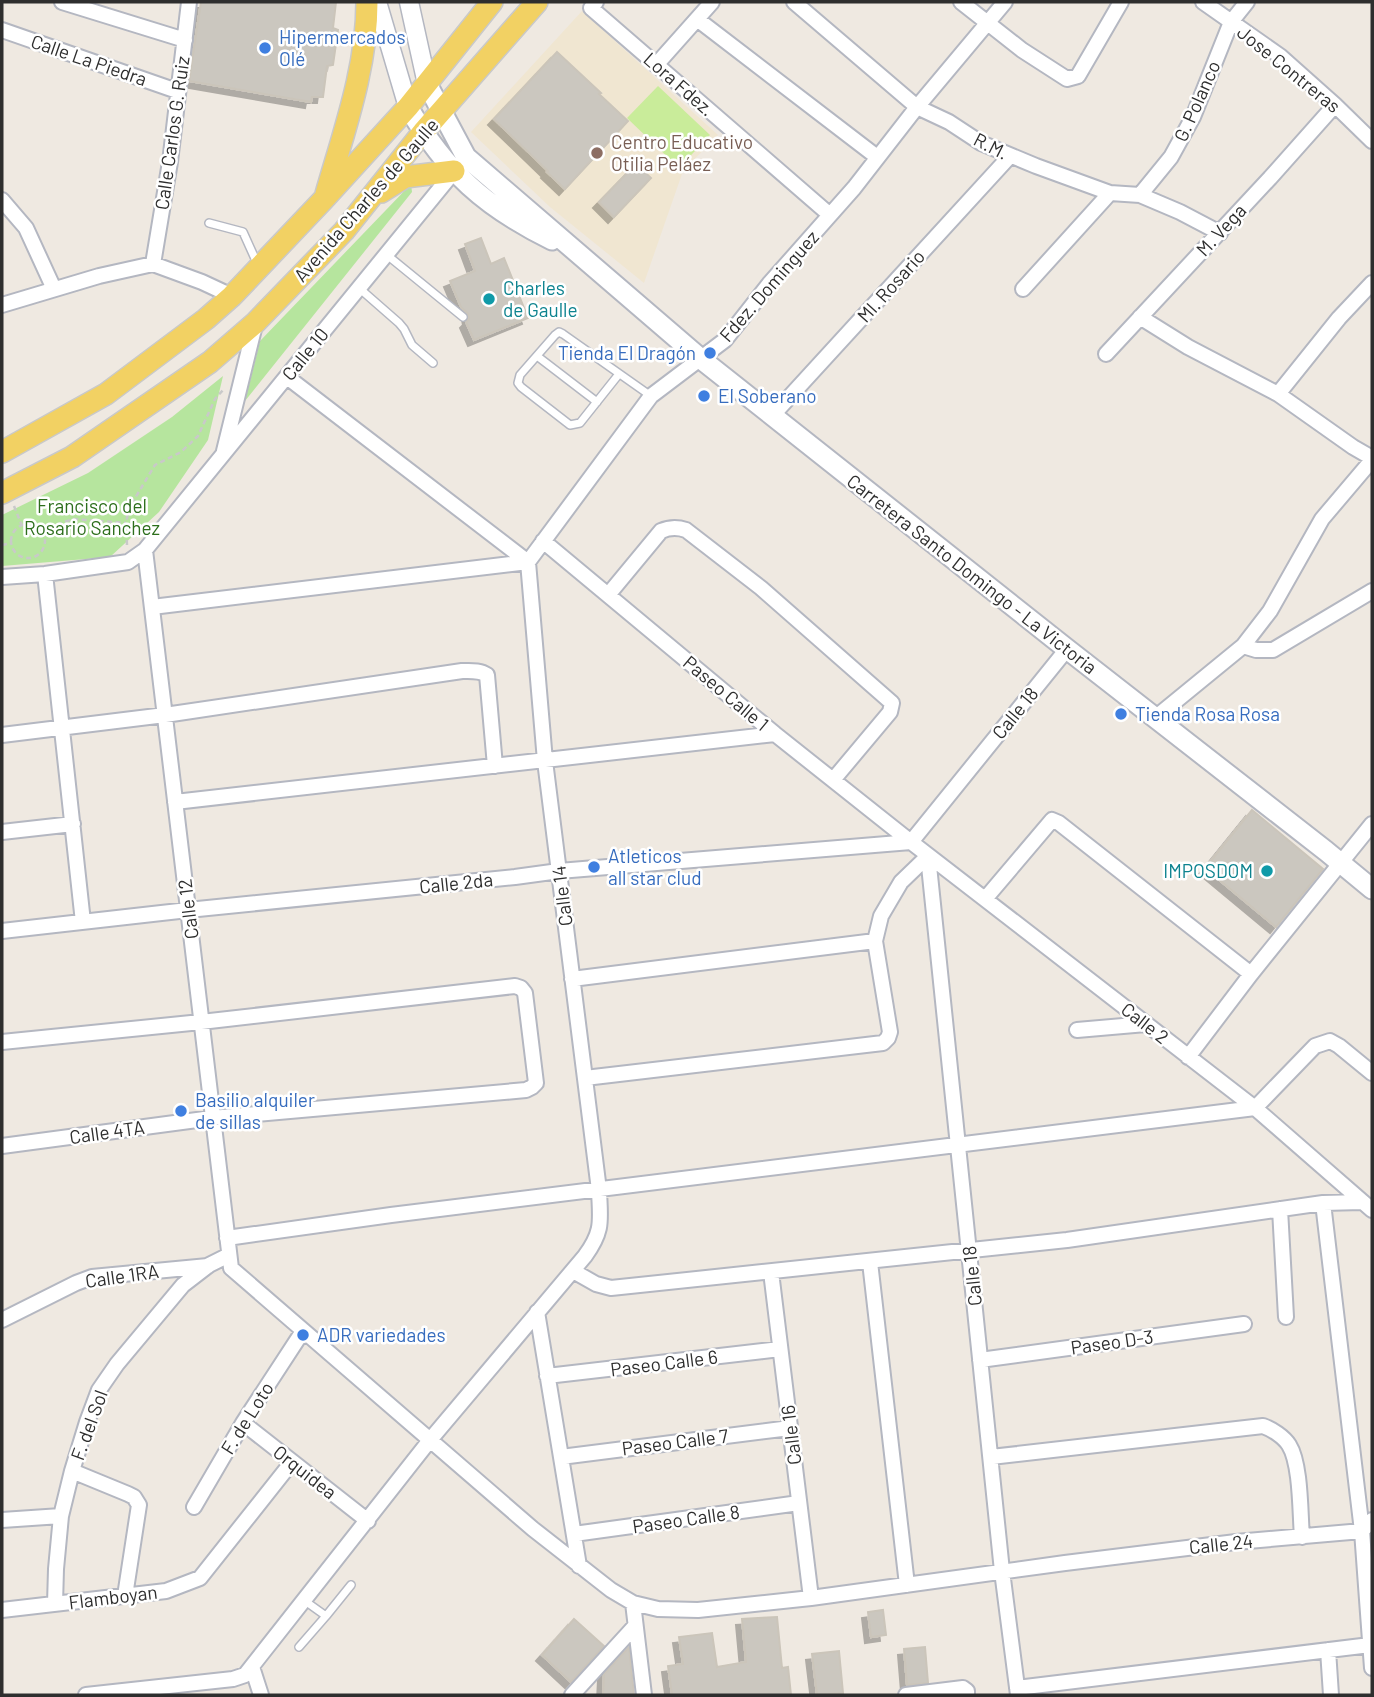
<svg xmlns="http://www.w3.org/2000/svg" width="1374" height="1697" font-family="Barlow,sans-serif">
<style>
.education{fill:#f0e6d1}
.green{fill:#b6e59e}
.pitch{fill:#c9ec9a}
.building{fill:#cbc7bf;stroke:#cbc5ba;stroke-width:2;filter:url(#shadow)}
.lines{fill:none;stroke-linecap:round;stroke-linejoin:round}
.service-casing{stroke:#b4b7c1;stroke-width:10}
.minor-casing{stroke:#b4b7c1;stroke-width:18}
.tertiary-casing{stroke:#b4b7c1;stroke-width:21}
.secondary-casing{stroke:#b4b7c1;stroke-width:23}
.primary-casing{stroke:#c9c9c9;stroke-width:24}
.path{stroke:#c9c9c9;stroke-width:2.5;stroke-dasharray:5 3.5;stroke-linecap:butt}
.service{stroke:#fff;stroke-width:7}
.minor{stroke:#fff;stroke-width:14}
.tertiary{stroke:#fff;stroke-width:18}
.secondary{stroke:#fff;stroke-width:19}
.primary{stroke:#f2d163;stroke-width:21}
.shop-dot{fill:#3f7fe0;stroke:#fff;stroke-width:2.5}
.education-dot{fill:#8d6e63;stroke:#fff;stroke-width:2.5}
.culture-dot{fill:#0f9aa8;stroke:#fff;stroke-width:2.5}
.labels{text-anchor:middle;stroke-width:5;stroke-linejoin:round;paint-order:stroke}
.shop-label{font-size:19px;fill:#366cbe;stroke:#fff;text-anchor:start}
.street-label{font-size:19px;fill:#2e2e2e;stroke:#fff}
.education-label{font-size:19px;fill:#785e54;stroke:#fff;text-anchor:start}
.culture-label{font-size:19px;fill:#0d838f;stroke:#fff;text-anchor:start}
.park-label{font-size:19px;fill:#2c6e1b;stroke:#fff}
</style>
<defs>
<filter id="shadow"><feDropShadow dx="-6" dy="6" stdDeviation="0" flood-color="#0004"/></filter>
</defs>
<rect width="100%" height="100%" fill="#efe9e1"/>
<path class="education" d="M582 11 718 135 683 171 644 283 550 207 471 132Z"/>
<path class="green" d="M411 184 412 192 245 401 260 341Z
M223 376 208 440 159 512 110 557 2 566V515L88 473 172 417Z"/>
<path class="pitch" d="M658 86 710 135 679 168 627 118Z"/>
<path class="building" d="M201 2H336L333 28 338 30 333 65 327 66 323 97H312L311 102 189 81Z
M557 52 601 93 599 94 628 121 565 189 547 172 548 171 494 119Z
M636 164 651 178 614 217 599 202Z
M481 238 491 264 504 258 528 318 474 340 466 322 469 319 468 314 461 307 450 281 475 271 465 244Z
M1252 810 1323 869 1276 927 1205 868Z
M883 1610 886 1635 871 1637 868 1612Z
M777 1617 782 1668 788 1667 791 1695H672L668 1666 683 1664 679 1637 712 1633 717 1667 746 1662 742 1619Z
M574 1619 604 1646 571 1682 542 1655Z
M629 1647 634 1695H603L604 1674Z
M925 1647 928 1683 907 1685 904 1649Z
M839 1651 843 1693 817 1695 812 1654Z"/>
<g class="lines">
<g class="service-casing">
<path id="service" d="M209 223 243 232 257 263
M387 255 463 317
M359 288 399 323 404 329 412 345 433 363
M537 356 597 402
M619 374 580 423 570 425 521 387 518 383 520 375 555 335 559 332 563 334 651 396
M305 1601 326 1616 351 1585
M299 1647 326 1616"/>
</g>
<g class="minor-casing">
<path id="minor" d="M62 2 185 40
M596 2 591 8 830 215
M794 2 917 107 949 122 981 143 1036 166 1110 193 1140 195 1180 212 1220 233
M961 2 1022 50 1067 79 1078 76 1121 2
M1203 2 1280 56 1335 105 1372 141
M697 19 877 157
M2 30 177 91
M656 65 712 2
M1140 195 1171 157 1193 117 1231 22 1247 2
M2 200 26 228 54 289
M153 264 170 162 189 2
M1023 289 1110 193
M2 305 99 276 153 264 202 282 232 296
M1140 317 1188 347 1278 394 1353 447 1372 458
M1106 354 1270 178 1335 105
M287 377 528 562
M1278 394 1339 318 1372 283
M772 416 1010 156
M224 451 255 325
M543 541 775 734 911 842 1255 1108 1372 1210
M145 550 231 1268 533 1529 611 1590 633 1603 658 1609 698 1610 811 1598 1065 1563 1236 1542 1362 1531 1372 1520
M528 562 651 396 725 340 769 284 854 188 917 107 1005 2
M45 574 83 922
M2 577 45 574 128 562 145 550 456 169
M608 595 661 531C670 527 677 527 686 530L761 588 892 703 890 712 833 780
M152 607 528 562
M1243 646 1270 611 1322 519 1372 460
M1155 718 1243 646 1256 650H1273L1372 591
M2 735 165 715 462 671C471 671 480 670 487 675L495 766
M175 802 775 734
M2 832 73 824
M911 842 1067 649
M928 856 1002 1571 1018 1695
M985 899 1052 820 1059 823 1251 974
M2 931 188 910 515 877 559 871 911 842
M572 979 875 941
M1077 1030 1146 1024
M2 1042 201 1022 515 986 521 988 525 993 536 1083 532 1087 526 1090 212 1118 2 1146
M1188 1057 1251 974 1372 824
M585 1078 883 1043 888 1038 890 1032 875 941 881 916 901 882 928 856
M1323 1203 1362 1531 1372 1668
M1280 1209 1286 1317
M227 1238 391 1215 1255 1108 1315 1046 1330 1041 1339 1046 1372 1073
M870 1262 907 1585
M573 1271 596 1284 611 1288 1067 1240 1323 1203 1362 1202
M771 1272 811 1598
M537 1312 579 1566
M2 1320 76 1283 92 1277 208 1266
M980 1360 1244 1324
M547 1376 780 1349
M243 1423 368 1521
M561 1457 790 1428
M991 1457 1263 1426C1272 1429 1284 1437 1289 1445 1301 1464 1300 1513 1302 1537
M72 1471 128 1494 134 1497 139 1505 125 1596
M194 1507 243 1423 303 1331
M2 1520 61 1516
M574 1534 799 1503
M633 1603 644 1695
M55 1604 56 1569 61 1516 72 1471 87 1422 99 1390 117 1364 183 1285 209 1265 229 1255
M2 1610 166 1591 200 1578 292 1462
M1328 1650 1331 1695
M252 1667 261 1695
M1017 1688 1370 1645
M86 1695 233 1679 245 1675 430 1440 585 1256C604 1230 600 1220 599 1190L545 761 528 562
M572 1695 635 1626
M906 1695 963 1688 967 1691V1695"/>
</g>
<g class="tertiary-casing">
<path id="tertiary" d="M377 2 408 107
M409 2 427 84"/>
</g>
<g class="secondary-casing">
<path id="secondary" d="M427 84 466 157 701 359 1067 649 1326 851 1372 889
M408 107C446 172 485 207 552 240"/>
</g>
<g class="primary-casing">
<path id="primary" d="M381 192 405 177 454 171
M326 194C344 131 367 68 367 2
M2 452 106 394 206 319 232 296 324 199 408 107 492 2
M2 493 72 457 210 362 255 323 344 231 423 132 537 2"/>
</g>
<path class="path" d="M14 506 22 526
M11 541a17 17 0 1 1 34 0a17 17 0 1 1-34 0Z
M41 530 73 519 126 523
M2 545 12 543
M127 545 126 523 129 508 155 465 181 452 198 436 215 399 223 390"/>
<use href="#service" class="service"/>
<use href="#minor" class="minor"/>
<use href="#tertiary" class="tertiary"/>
<use href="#secondary" class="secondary"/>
<use href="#primary" class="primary"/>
</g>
<g class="shop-dot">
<circle cx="265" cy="48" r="7"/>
<circle cx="710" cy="353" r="7"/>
<circle cx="704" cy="396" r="7"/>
<circle cx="1121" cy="714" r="7"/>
<circle cx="594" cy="867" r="7"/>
<circle cx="181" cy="1111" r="7"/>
<circle cx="303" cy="1335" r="7"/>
</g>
<circle class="education-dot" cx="597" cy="153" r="7"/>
<g class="culture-dot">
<circle cx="489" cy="299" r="7"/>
<circle cx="1267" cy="871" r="7"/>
</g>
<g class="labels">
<g class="shop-label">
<text x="279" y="44">Hipermercados<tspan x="279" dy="22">Olé</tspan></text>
<text x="696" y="360" text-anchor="end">Tienda El Dragón</text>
<text x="718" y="403">El Soberano</text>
<text x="1135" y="721">Tienda Rosa Rosa</text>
<text x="608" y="863">Atleticos<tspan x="608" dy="22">all star clud</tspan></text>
<text x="195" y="1107">Basilio alquiler<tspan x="195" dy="22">de sillas</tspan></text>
<text x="317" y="1342">ADR variedades</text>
</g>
<g class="street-label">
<text transform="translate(89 60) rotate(19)" y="7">Calle La Piedra</text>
<text transform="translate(1289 69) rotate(39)" y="7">Jose Contreras</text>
<text transform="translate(679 84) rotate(41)" y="7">Lora Fdez.</text>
<text transform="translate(1197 101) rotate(-66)" y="7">G. Polanco</text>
<text transform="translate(172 133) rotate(-82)" y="7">Calle Carlos G. Ruiz</text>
<text transform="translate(991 146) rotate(27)" y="7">R.M.</text>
<text transform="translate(366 200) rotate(-49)" y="7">Avenida Charles de Gaulle</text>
<text transform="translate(1221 230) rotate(-47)" y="7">M. Vega</text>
<text transform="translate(769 286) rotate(-49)" y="7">Fdez. Dominguez</text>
<text transform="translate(891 286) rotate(-48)" y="7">Ml. Rosario</text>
<text transform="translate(305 354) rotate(-51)" y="7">Calle 10</text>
<text transform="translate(972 574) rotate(38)" y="7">Carretera Santo Domingo - La Victoria</text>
<text transform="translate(726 693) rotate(40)" y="7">Paseo Calle 1</text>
<text transform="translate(1015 713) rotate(-51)" y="7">Calle 18</text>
<text transform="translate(456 883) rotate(-6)" y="7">Calle 2da</text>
<text transform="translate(562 896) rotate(-97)" y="7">Calle 14</text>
<text transform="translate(188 909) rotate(-97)" y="7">Calle 12</text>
<text transform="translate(1145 1023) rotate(38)" y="7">Calle 2</text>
<text transform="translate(107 1132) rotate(-8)" y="7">Calle 4TA</text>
<text transform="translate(122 1276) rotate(-8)" y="7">Calle 1RA</text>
<text transform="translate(972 1276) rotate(-96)" y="7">Calle 18</text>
<text transform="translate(1112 1342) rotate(-8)" y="7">Paseo D-3</text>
<text transform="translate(664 1363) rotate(-7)" y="7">Paseo Calle 6</text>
<text transform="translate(247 1418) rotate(-58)" y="7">F. de Loto</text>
<text transform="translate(89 1425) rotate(-70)" y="7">F. del Sol</text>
<text transform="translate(791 1435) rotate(-97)" y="7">Calle 16</text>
<text transform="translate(675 1442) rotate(-7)" y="7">Paseo Calle 7</text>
<text transform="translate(305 1472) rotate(38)" y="7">Orquidea</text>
<text transform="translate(686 1519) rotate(-8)" y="7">Paseo Calle 8</text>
<text transform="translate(1221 1544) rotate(-6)" y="7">Calle 24</text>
<text transform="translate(113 1597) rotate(-7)" y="7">Flamboyan</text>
</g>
<g class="education-label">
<text x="611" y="149">Centro Educativo<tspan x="611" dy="22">Otilia Peláez</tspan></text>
</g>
<g class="culture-label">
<text x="503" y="295">Charles<tspan x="503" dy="22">de Gaulle</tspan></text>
<text x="1253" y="878" text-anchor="end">IMPOSDOM</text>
</g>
<g class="park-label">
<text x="92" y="513">Francisco del<tspan x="92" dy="22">Rosario Sanchez</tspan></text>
</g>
</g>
<rect width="1374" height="1697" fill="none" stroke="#2e2e2e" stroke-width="7"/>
</svg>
